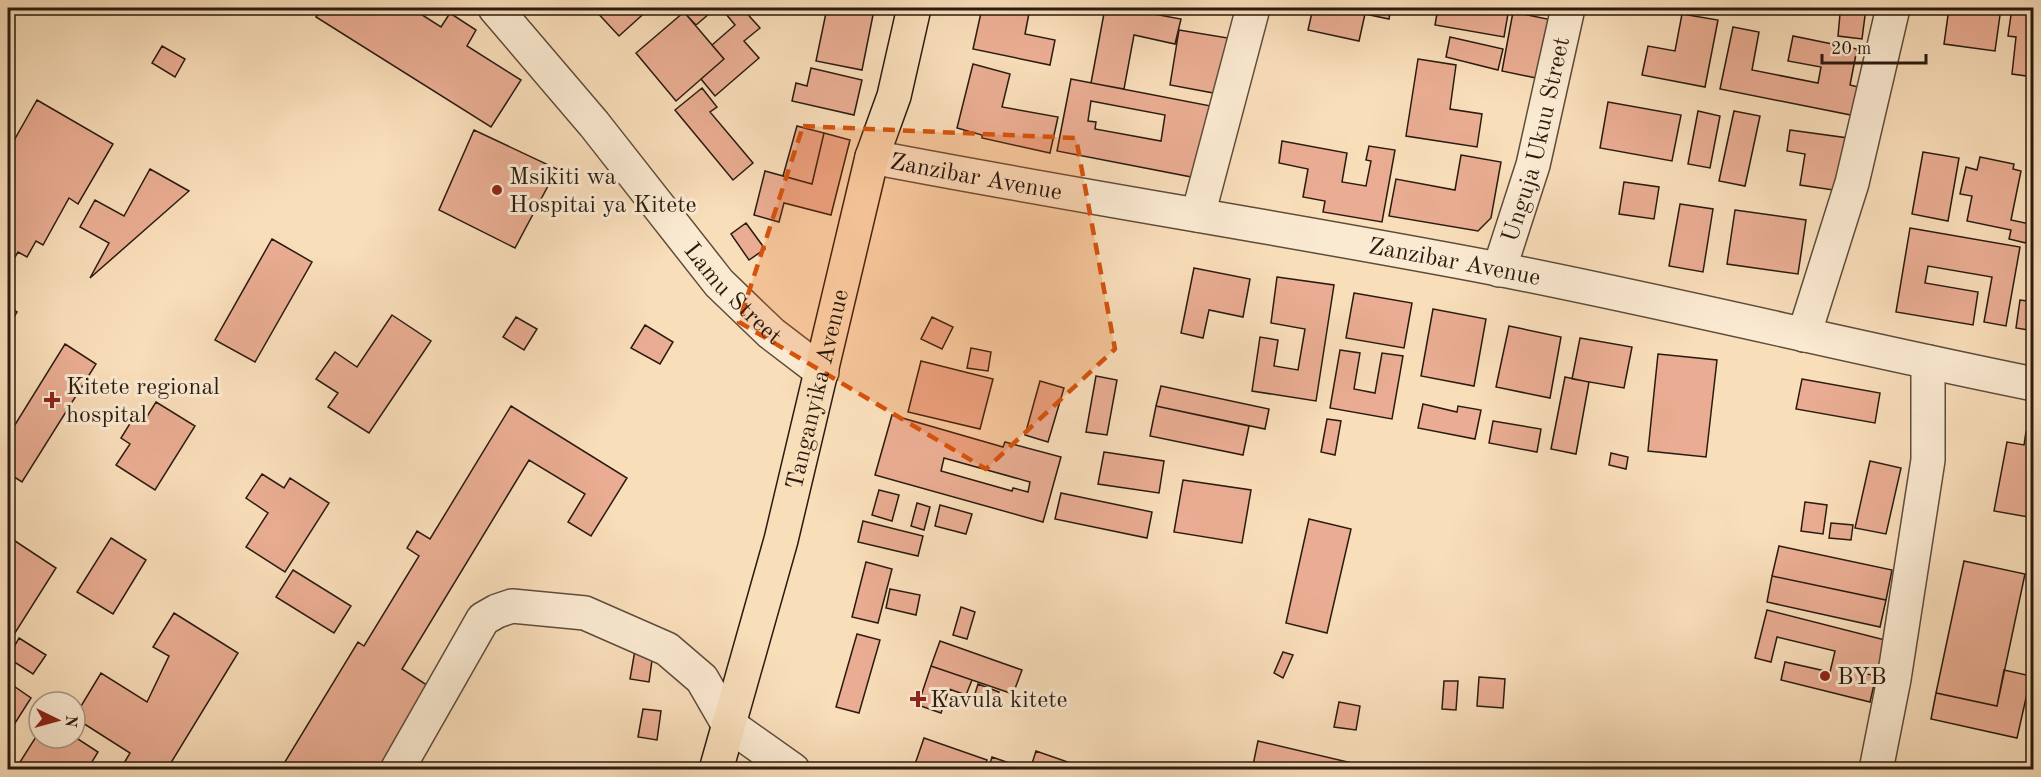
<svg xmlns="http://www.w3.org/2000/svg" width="2041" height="777" font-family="'Old Standard TT',serif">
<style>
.building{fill:#eaad93;stroke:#2a1b10;stroke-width:1.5;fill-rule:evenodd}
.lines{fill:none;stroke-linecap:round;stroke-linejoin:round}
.minor-casing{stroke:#5e4c3a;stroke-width:36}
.major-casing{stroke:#2a1b10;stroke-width:36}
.minor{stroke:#fbead2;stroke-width:33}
.major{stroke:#f9deba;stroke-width:33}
.marked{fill:#d5530c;fill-opacity:0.2;stroke:#d5530c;stroke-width:4.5;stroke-dasharray:12 8;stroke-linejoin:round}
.poi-dot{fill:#8f2418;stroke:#fbead2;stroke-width:2}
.labels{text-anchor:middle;stroke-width:6;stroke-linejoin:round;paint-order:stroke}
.street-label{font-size:24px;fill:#2a1b10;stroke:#fbead2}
.poi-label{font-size:24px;fill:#2a1b10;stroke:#fbead2;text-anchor:start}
</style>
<rect width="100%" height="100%" fill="#f9deba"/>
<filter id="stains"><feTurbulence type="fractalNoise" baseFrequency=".00333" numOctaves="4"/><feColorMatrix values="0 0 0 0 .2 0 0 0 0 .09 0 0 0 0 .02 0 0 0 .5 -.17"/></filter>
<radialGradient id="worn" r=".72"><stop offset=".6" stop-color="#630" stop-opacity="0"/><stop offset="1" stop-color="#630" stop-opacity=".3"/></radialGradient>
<path class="building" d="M322 8H422L419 13 441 27 450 13 476 30 467 46 521 80 491 127 316 17Z
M593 8H650L619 36Z
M680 8H716L696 25Z
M721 8H742L760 28 744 41 759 58 715 96 701 79 724 59 712 45 735 25Z
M827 8H861L874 10 862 70 816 61Z
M982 8H1030L1025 34 1055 40 1050 65 973 49Z
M1105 8H1121L1181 19 1175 44 1134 35 1124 89 1091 83Z
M1313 8H1391L1389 19 1365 14 1359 41 1308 30Z
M1438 8H1509L1504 37 1435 25Z
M1720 8H1756L1754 14Z
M1832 8H1866L1862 39 1838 36 1840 14 1831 13Z
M1949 8H2001L1995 51 1944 44Z
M2012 8H2034V77L2012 74 2016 37 2008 36Z
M684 12 724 59 676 101 636 53Z
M1513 12 1557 21 1546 80 1502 71Z
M1682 14 1718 20 1705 87 1642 75 1648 46 1675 51Z
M1733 27 1759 32 1752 70 1818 83 1821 67 1788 61 1793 36 1857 49 1850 85 1862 88 1856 116 1720 89Z
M1179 30 1228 38 1219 94 1170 85Z
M1450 37 1503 49 1498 70 1446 57Z
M162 46 185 59 175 77 152 63Z
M1418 59 1456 65 1450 109 1482 114 1477 147 1406 136Z
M973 64 1010 74 1002 107 1058 117 1050 153 982 138V135L957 128Z
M811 68 862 80 854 115 792 101 796 83 807 86Z
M1071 79 1216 107 1202 179 1057 151ZM1091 101 1165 115 1161 141 1095 129 1096 122 1088 121Z
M702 88 717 107 710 112 753 163 733 180 675 110Z
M37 100 113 144 78 204 69 198 43 245 36 241 27 257 18 252 8 269V151Z
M1608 102 1681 115 1672 161 1600 148Z
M1698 111 1720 116 1710 168 1688 164Z
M1734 111 1760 116 1745 186 1719 181Z
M797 126 824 133 812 184 783 176Z
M474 130 557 169 515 248 439 210Z
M1790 130 1848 138 1840 191 1800 185 1805 154 1787 151Z
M824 133 850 140 831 215 784 203 779 222 754 215 765 171 812 184Z
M1282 141 1347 153 1342 182 1366 186 1371 161 1366 160 1369 146 1395 150 1382 222 1323 212 1325 201 1303 197 1308 169 1279 163Z
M1923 152 1959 158 1948 221 1912 214Z
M1461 155 1501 162 1491 218 1478 231 1389 216 1396 179 1455 190Z
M1980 157 2014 164 2013 169 2021 171 2011 220 2030 224 2026 243 2009 239 2011 230 1967 221 1972 196 1960 194 1966 167 1977 170Z
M150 169 189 191 90 278 109 243 80 227 95 200 124 216Z
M1624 182 1659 187 1654 219 1619 214Z
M1680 204 1713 209 1703 272 1669 266Z
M1735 210 1806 220 1798 274 1727 264Z
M746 223 765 249 749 260 731 234Z
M1910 228 2020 247 2006 326 1984 322 1992 277 1928 266 1925 283 1978 292 1973 325 1896 312Z
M272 239 312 262 255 362 215 340Z
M1194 268 1250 279 1243 317 1209 310 1203 338 1181 333Z
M1277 277 1334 285 1316 401 1252 391 1260 337 1278 340 1274 366 1298 370 1305 329 1271 323Z
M1354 293 1412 303 1404 348 1346 338Z
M2020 300 2034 302V331L2016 328Z
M8 306 17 312 8 327Z
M1433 309 1486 319 1474 386 1421 376Z
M392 315 431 341 369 433 328 407 338 393 316 379 335 352 357 367Z
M516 317 537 329 524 350 503 337Z
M932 317 953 327 942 349 921 339Z
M645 325 673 342 660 364 631 348Z
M1509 326 1561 337 1550 398 1496 387Z
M1580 338 1632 347 1624 388 1572 379Z
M65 344 96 364 22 482 8 473V436Z
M971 348 991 352 988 371 967 368Z
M1340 350 1360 353 1354 389 1375 393 1382 353 1403 356 1392 419 1330 408Z
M1658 354 1717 360 1706 457 1648 451Z
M921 361 993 379 980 429 908 412Z
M1096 376 1117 380 1107 435 1086 432Z
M1565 377 1589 382 1576 454 1551 449Z
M1802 379 1880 393 1875 423 1796 409Z
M1040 381 1064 388 1048 442 1025 435Z
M1161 386 1269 409 1265 429 1156 406Z
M156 402 195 426 155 490 116 465 130 444 121 438 134 417 143 423Z
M1423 404 1457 412 1458 406 1481 410 1475 439 1418 428Z
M511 406 627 478 591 536 568 522 585 494 529 460 402 669 430 687 380 770H280L358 642 364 646 419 556 407 548 417 531 430 539Z
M1156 406 1249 426 1243 455 1150 436Z
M892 415 1003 447 1005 442 1061 457 1043 522 875 475ZM944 458 1030 482 1028 492 1013 488 1012 491 941 471Z
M1327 419 1341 421 1335 455 1321 452Z
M1493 421 1541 429 1537 452 1489 443Z
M2026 432 2034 434V518L1994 511 2007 442 2024 445Z
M1104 452 1164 461 1159 493 1098 484Z
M1611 453 1628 457 1626 469 1609 465Z
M1870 461 1901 468 1886 534 1855 528Z
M262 474 284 488 290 478 329 503 285 572 246 547 268 513 246 498Z
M1183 480 1251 490 1242 543 1174 532Z
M879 490 899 495 892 521 872 515Z
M1061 493 1152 512 1147 538 1055 519Z
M1805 502 1827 505 1823 534 1801 531Z
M917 503 930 507 924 530 911 526Z
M940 505 972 514 966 534 935 526Z
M1309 519 1351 529 1327 633 1286 623Z
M863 521 923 536 918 556 858 542Z
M1831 523 1853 525 1851 540 1829 538Z
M111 538 146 560 113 614 77 592Z
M12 539 56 568 8 644V546Z
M1779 546 1892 570 1886 600 1772 576Z
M1964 561 2025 574 1997 706 1936 693Z
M866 562 892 569 878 623 852 617Z
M293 570 351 606 334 633 276 597Z
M1772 576 1886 600 1880 627 1767 602Z
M890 589 920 595 916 615 886 608Z
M961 607 975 612 967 639 953 635Z
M1767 610 1885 640 1878 670 1868 668 1867 674 1876 676 1870 702 1781 680 1785 662 1830 672 1835 651 1777 637 1771 662 1755 658Z
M174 613 238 653 169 766 174 770H120L130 753 75 718V716L101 673 147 702 169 656 153 647Z
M857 634 880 640 859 713 836 707Z
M19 638 46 655 33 674 8 658Z
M940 641 1022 670 1013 694 931 666Z
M635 650 653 653 649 682 630 679Z
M1283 652 1293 655 1283 678 1274 673Z
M931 666 972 680 966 695 949 689 941 713 918 705Z
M2004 670 2031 676 2017 738 1931 719 1936 693 1997 706Z
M1479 677 1505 679 1503 708 1477 706Z
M1444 681H1458L1456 710 1442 709Z
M8 682 31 698 10 731 8 730Z
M978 684 999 692 995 704 974 697Z
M1339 702 1360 706 1356 730 1334 727Z
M643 709 661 711 657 740 638 737Z
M39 732V738L75 737 98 752 87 770H15Z
M924 738 987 760 984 770H913Z
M1258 741 1352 763 1350 770H1252Z
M1036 751 1079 766 1078 770H1030Z
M992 757 1015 765 1013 770H988Z"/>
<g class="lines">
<g class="minor-casing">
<g id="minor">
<path id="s1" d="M495 8 594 124 719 283 771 333 822 372"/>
<path id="s2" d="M872 157C1080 197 1290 229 1498 269 1677 304 1855 348 2034 384"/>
<path d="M1198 215 1253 8"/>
<path id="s3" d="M1499 270 1533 165 1568 8"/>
<path d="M1804 335 1852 183 1893 8"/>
<path d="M397 770 483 619 497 611 512 606 585 613 667 649 702 679 728 724 793 770"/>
<path d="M1876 770 1894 679 1928 460V362"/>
</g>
</g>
<g class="major-casing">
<g id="major">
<path id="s4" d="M716 770 781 540 872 157 894 96 914 8"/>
</g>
</g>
<use href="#minor" class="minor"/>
<use href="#major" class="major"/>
</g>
<path class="marked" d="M803 126 1076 138 1115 349 986 469 739 322Z"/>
<g class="poi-dot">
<circle cx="497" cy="190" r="6"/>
<path d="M49 391h6v6h6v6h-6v6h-6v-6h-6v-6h6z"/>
<circle cx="1825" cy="676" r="6"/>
<path d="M915 690h6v6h6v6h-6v6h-6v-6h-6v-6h6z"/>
</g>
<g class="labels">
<g class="street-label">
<text dy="8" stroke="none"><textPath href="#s3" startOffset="136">Unguja Ukuu Street</textPath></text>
<text dy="8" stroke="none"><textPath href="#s2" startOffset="106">Zanzibar Avenue</textPath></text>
<text dy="8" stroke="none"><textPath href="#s2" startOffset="592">Zanzibar Avenue</textPath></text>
<text dy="8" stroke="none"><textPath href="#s1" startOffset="372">Lamu Street</textPath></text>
<text dy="8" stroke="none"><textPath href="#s4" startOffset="394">Tanganyika Avenue</textPath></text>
</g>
<g class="poi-label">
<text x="509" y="184">Msikiti wa<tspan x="509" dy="28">Hospitai ya Kitete</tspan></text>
<text x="66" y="394">Kitete regional<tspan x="66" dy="28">hospital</tspan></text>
<text x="1837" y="684">BYB</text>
<text x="930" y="707">Kavula kitete</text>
</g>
</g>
<rect width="2041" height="777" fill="none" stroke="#f9deba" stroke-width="30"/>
<rect x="9" y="9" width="2023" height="759" fill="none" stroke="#2a1b10" stroke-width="3"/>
<rect x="15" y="15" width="2011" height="747" fill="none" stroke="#2a1b10" stroke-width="1.5"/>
<g transform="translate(57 720) rotate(95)"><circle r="28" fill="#fbead2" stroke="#a79784" stroke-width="1.5"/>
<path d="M0-4.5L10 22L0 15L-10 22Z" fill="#8f2418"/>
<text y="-9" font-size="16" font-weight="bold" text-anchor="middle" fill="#2a1b10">N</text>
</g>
<path d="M1822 54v9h104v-9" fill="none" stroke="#2a1b10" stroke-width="3"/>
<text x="1831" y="54" font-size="18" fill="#2a1b10" stroke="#fbead2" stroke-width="4.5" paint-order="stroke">20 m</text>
<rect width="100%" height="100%" filter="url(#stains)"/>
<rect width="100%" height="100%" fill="url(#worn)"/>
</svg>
